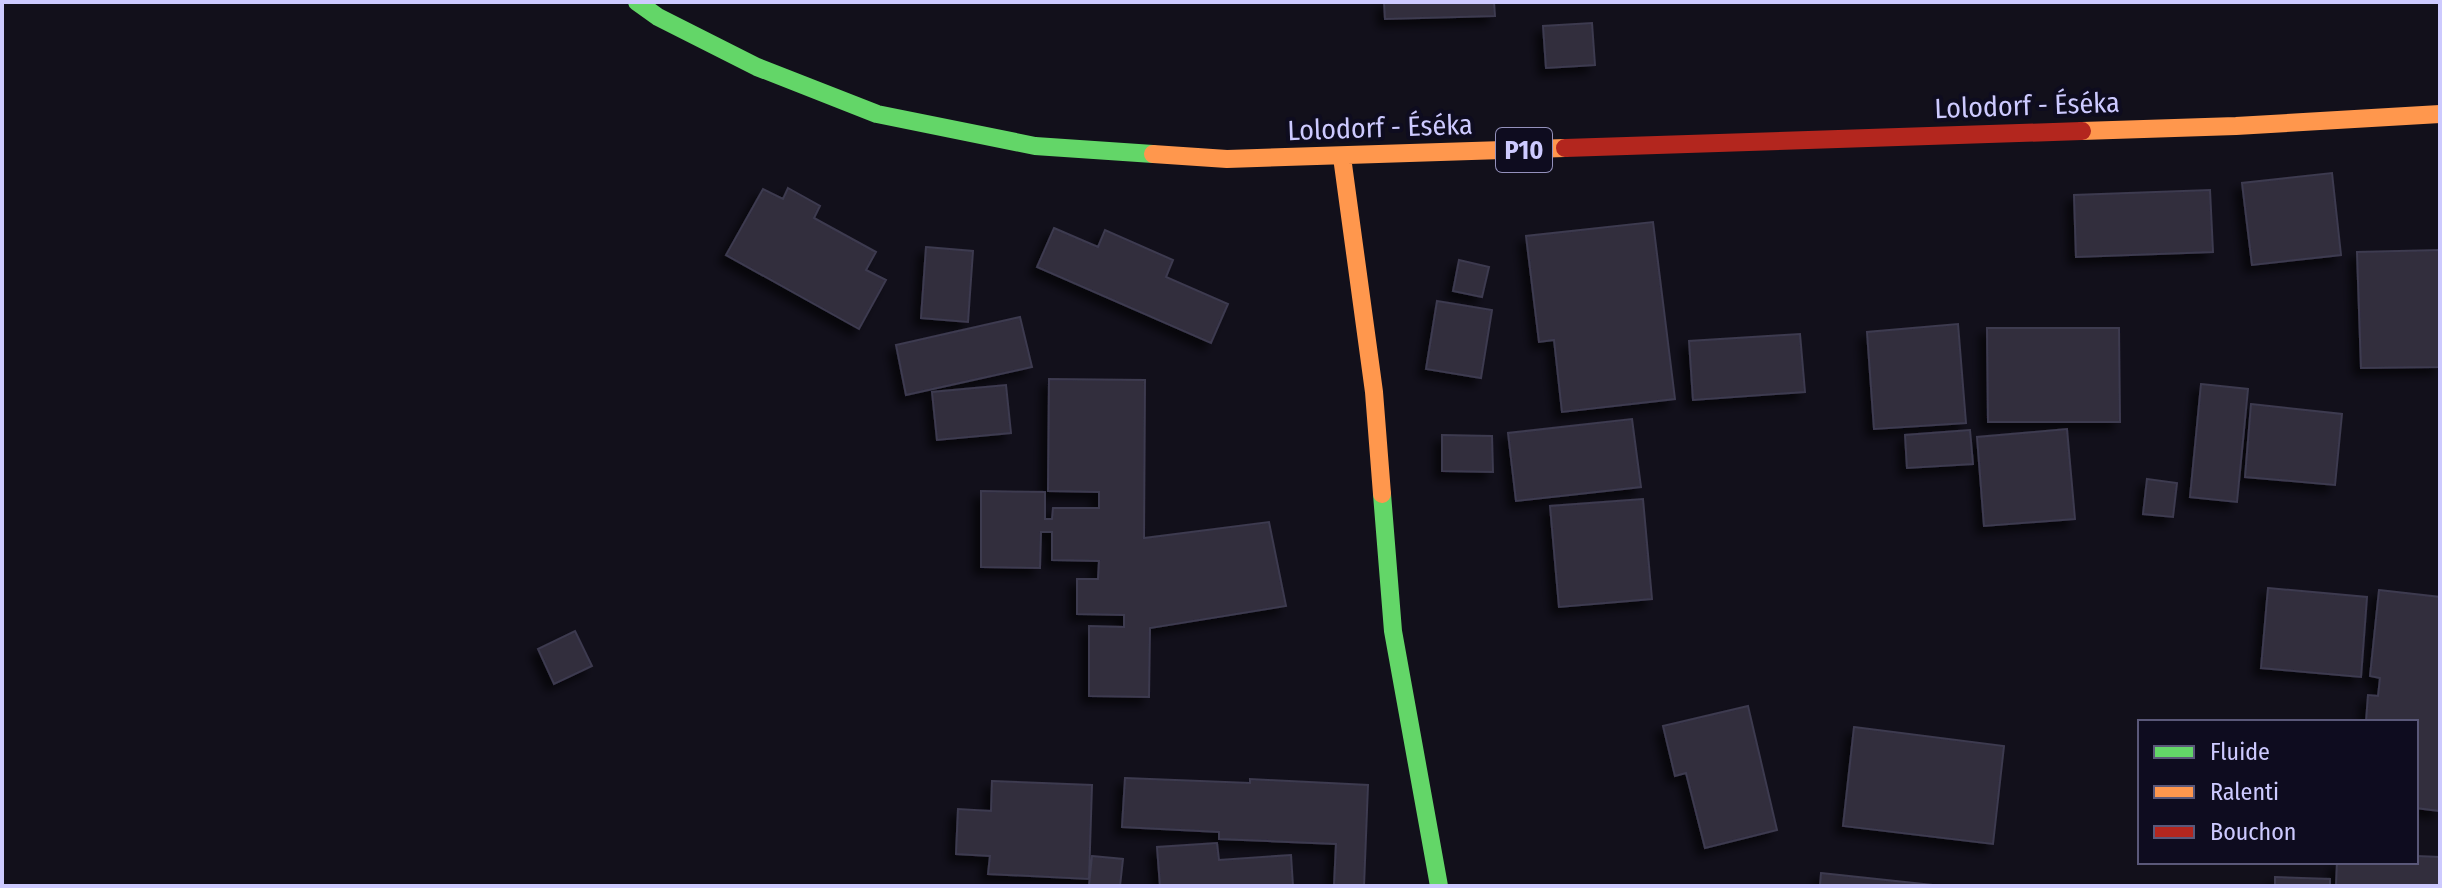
<svg xmlns="http://www.w3.org/2000/svg" width="2442" height="888" font-family="'Fira Sans Condensed',sans-serif">
<style>
.building{fill:#302d3e;stroke:#3d3a4f;stroke-width:2;filter:url(#shadow)}
.lines{fill:none;stroke-linecap:round;stroke-linejoin:round}
.fast{stroke:#63d668;stroke-width:18}
.slow{stroke:#ff974d;stroke-width:18}
.jam{stroke:#b3261e;stroke-width:18}
.labels{text-anchor:middle;stroke-width:8;stroke-linejoin:round;paint-order:stroke}
.shield{fill:#0e0c1f;stroke:#9491bc;stroke-width:2}
.shield-label{font-size:26px;font-weight:bold;fill:#cdcaff}
.street-label{font-size:28px;fill:#cdcaff;stroke:#0e0c1f}
</style>
<defs>
<filter id="shadow"><feDropShadow dx="-7" dy="7" stdDeviation="4" flood-color="#0009"/></filter>
</defs>
<rect width="100%" height="100%" fill="#12101b"/>
<path class="building" d="M1384 2H1494L1495 16 1385 19Z
M1592 23 1595 65 1546 68 1543 26Z
M2332 173 2341 255 2252 265 2242 183Z
M788 188 820 206 814 218 876 252 866 270 886 280 859 329 726 255 763 189 783 199Z
M2210 190 2213 252 2076 257 2074 195Z
M1653 222 1675 399 1562 412 1554 340 1539 342 1526 236Z
M1054 228 1098 247 1105 230 1173 260 1166 277 1228 304 1211 343 1037 267Z
M926 247 973 251 968 322 921 318Z
M2440 250V367L2361 368 2357 252Z
M1459 260 1489 267 1482 297 1453 291Z
M1437 301 1492 310 1481 378 1426 369Z
M1020 317 1032 367 906 395 896 345Z
M1958 324 1966 423 1874 429 1867 332Z
M1987 328H2119L2120 422H1988Z
M1800 334 1805 392 1693 400 1689 341Z
M1049 379 1145 380 1144 538 1269 522 1286 606 1150 628 1149 697 1089 696V626L1124 627V615L1077 614V579H1098L1099 561 1052 560V532H1041L1040 568 981 567V491L1045 492V519H1052L1053 508H1099V492L1048 491Z
M2201 384 2248 389 2237 502 2190 497Z
M1006 385 1011 433 937 440 932 392Z
M2251 404 2342 414 2335 485 2245 477Z
M1632 419 1641 487 1516 501 1508 433Z
M2067 429 2075 519 1984 526 1977 437Z
M1970 430 1973 464 1907 468 1905 435Z
M1442 435 1492 436 1493 472 1442 471Z
M2147 479 2177 483 2173 517 2143 514Z
M1643 499 1652 599 1559 607 1550 506Z
M2268 588 2367 597 2361 677 2261 668Z
M2379 590 2440 597V811L2416 808V722H2366L2368 695 2378 696 2380 678 2370 676Z
M575 631 592 666 554 684 538 649Z
M1748 706 1777 830 1705 848 1686 773 1675 776 1663 726Z
M1854 727 2004 746 1993 844 1843 826Z
M1125 778 1250 783V779L1368 785 1364 886H1334L1336 844 1219 839V832L1122 827Z
M992 781 1092 785 1089 879 988 874 990 856 956 854 958 809 991 811Z
M1217 843 1219 860 1291 855 1293 886H1160L1157 847Z
M1092 856 1123 859 1120 886H1089Z
M2416 856 2440 857V886H2336L2337 862H2416Z
M1821 873 1932 885V886H1820Z
M2275 877 2330 879V886H2275Z"/>
<g class="lines">
<path class="fast" d="M637 2 658 17 757 67 877 114 1035 146 1153 154
M1382 494 1393 631 1439 886"/>
<path class="slow" d="M2082 131 2236 126 2440 114
M1153 154 1227 159 1565 148
M1342 157 1374 392 1382 494"/>
<path class="jam" d="M1565 148 2082 131"/>
</g>
<g class="labels">
<rect class="shield" x="1496" y="128" width="56" height="44" rx="6"/>
<g class="shield-label">
<text x="1524" y="159">P10</text>
</g>
<g class="street-label">
<text transform="translate(2027 105) rotate(-2)" y="10">Lolodorf - Éséka</text>
<text transform="translate(1380 127) rotate(-2)" y="10">Lolodorf - Éséka</text>
</g>
</g>
<rect width="2442" height="888" fill="none" stroke="#cdcaff" stroke-width="8"/>
<rect x="2138" y="720" width="280" height="144" fill="#0e0c1f" stroke="#5a5879" stroke-width="2"/>
<rect x="2154" y="746" width="40" height="12" fill="#63d668" stroke="#5a5879" stroke-width="2"/>
<text x="2210" y="760" font-size="24" fill="#cdcaff">Fluide</text>
<rect x="2154" y="786" width="40" height="12" fill="#ff974d" stroke="#5a5879" stroke-width="2"/>
<text x="2210" y="800" font-size="24" fill="#cdcaff">Ralenti</text>
<rect x="2154" y="826" width="40" height="12" fill="#b3261e" stroke="#5a5879" stroke-width="2"/>
<text x="2210" y="840" font-size="24" fill="#cdcaff">Bouchon</text>
</svg>
